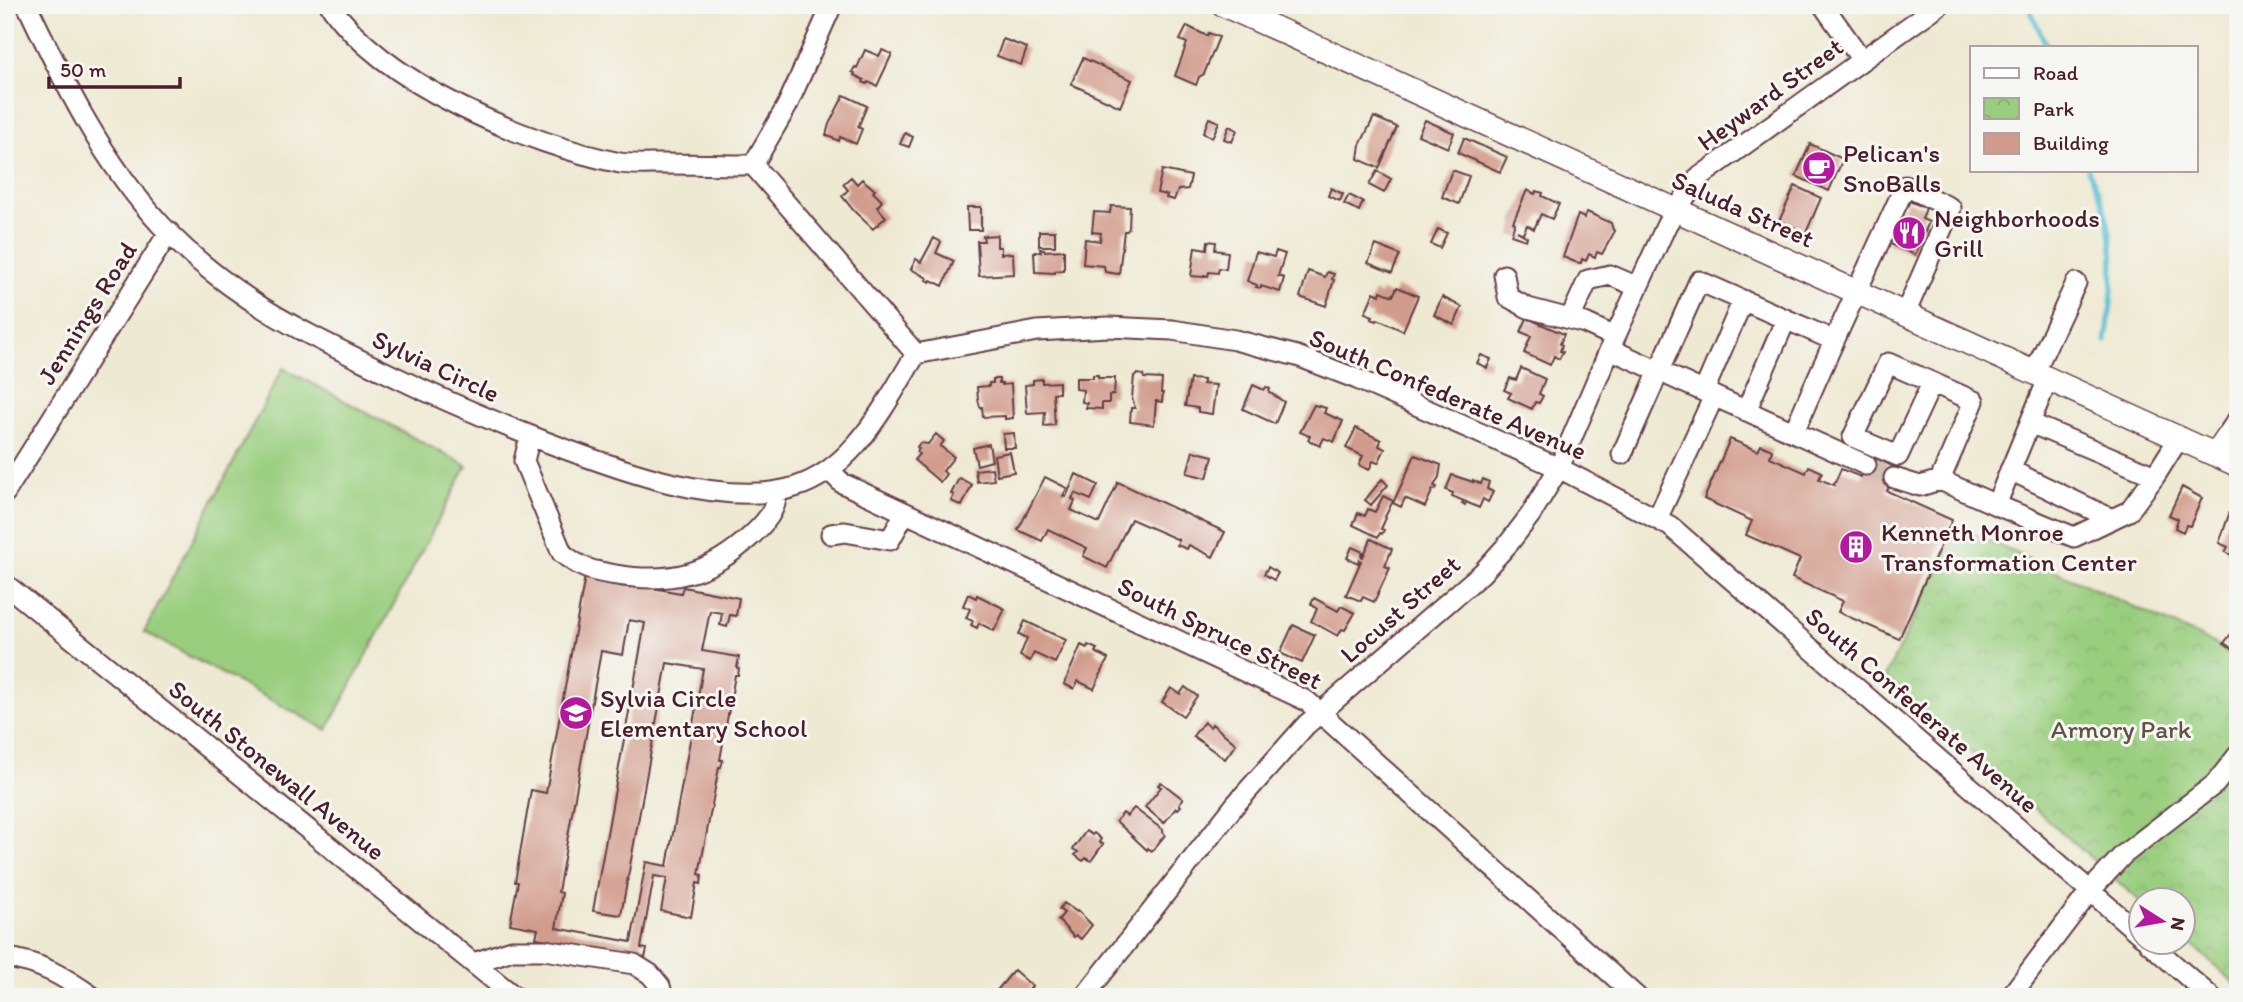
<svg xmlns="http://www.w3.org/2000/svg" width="2243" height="1002" font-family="Itim,sans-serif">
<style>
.green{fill:#99ce7e;stroke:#727654;stroke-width:2}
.park{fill:url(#park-crowns);stroke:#727654;stroke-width:2}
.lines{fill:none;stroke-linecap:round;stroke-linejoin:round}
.stream{stroke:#54bed0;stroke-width:5}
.building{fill:#d29c8d;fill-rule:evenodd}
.minor-tunnel{stroke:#cdc1b1;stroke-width:19;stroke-dasharray:19 10;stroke-linecap:butt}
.minor-casing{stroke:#633d44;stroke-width:23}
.major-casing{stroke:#633d44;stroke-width:26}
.minor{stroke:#fff;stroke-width:19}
.major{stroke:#fff;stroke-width:23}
.labels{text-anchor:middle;stroke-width:6;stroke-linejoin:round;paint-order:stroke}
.street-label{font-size:26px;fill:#4a1f2b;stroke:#f6f6f2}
.poi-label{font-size:26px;fill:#4a1f2b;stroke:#f6f6f2;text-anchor:start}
.park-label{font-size:26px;fill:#625444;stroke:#f6f6f2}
</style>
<defs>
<pattern id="park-crowns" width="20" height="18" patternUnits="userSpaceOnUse" patternTransform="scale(1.75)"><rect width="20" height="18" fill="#99ce7e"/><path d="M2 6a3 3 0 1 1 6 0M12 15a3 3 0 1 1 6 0" fill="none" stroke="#85b06d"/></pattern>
</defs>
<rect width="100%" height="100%" fill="#f6f6f2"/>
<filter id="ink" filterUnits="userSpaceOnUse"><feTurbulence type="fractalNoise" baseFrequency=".0143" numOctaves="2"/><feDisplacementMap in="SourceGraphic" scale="14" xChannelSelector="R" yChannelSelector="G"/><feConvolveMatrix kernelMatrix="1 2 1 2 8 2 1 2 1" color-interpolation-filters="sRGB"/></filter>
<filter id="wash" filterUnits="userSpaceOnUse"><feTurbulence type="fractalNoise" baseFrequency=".00686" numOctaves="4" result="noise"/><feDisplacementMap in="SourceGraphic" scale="28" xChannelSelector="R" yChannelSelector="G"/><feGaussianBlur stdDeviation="1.57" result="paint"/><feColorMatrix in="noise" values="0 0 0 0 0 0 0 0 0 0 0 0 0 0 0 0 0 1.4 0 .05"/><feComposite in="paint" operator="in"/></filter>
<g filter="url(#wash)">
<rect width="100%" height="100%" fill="#eee9d2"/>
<path class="green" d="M283 368 467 466 327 730 144 632Z"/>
<path class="park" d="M1959 527 2213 643 2238 658V986L2184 938V900L2141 902 1885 677Z"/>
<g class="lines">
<path class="stream" d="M2028 5 2047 47
M2088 170C2119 226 2116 279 2106 341"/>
</g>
<g id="blocks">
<path class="building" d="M1187 26 1207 36 1209 33 1219 37 1204 74 1199 77 1196 85 1175 76 1187 43 1180 40Z
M1003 39 1027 48 1021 65 997 56Z
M865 50 879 56 882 50 892 54 877 86 868 82 867 84 863 82 864 80 854 75 855 73 852 72 855 67 857 68Z
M1083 58 1132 80 1120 107 1071 84Z
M844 95 867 106 858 127 862 129 856 144 840 137 839 141 826 135 829 124Z
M1374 117 1397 127 1379 168 1358 159 1360 145Z
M1209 118 1219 122 1212 138 1203 133Z
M1425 120 1454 133 1448 148 1418 135Z
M1229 126 1237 130 1232 142 1224 139Z
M905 133 913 137 909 147 900 144Z
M1464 138 1507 157 1500 172 1458 153Z
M1810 144 1843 159 1829 191 1796 176Z
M1162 170 1191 176 1188 189 1178 190 1174 200 1166 198 1167 195 1157 193Z
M1452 170 1469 176 1459 204 1442 197Z
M1377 171 1391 179 1384 193 1369 185Z
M851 177 857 184 862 179 875 190 873 192 882 201 877 207 886 217 873 229 854 211 842 196 848 190 843 184Z
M1795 186 1821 198 1806 233 1779 221Z
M1331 188 1343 194 1340 201 1328 196Z
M1527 190 1535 194 1536 191 1543 193 1542 196 1559 204 1552 219 1541 214 1534 229 1527 225 1523 234 1517 231 1527 237 1526 240 1511 235 1515 223 1513 222Z
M1349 195 1363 202 1359 211 1344 204Z
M1907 200 1926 208 1922 219 1929 222 1915 255 1888 243Z
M1111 206 1130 207 1129 228 1127 231H1124L1119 274 1105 272 1104 266 1083 264 1085 239 1100 241 1101 233 1092 232 1094 212 1110 213Z
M967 207H981V230H968Z
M1587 212 1611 223 1613 230 1615 231 1602 254 1597 252 1595 257 1589 254 1586 261 1582 259 1581 263 1575 262 1563 257 1578 215 1584 218Z
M1438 229 1447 233 1440 248 1431 244Z
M1039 231H1055V246H1039Z
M997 235V247H1001V254L1013 253 1014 274 979 276 977 241H984L983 236Z
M934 238 941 242 936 253 954 261 943 286 931 280 930 282 926 280 927 278 911 269 916 259 921 262Z
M1208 241 1216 242 1215 250 1228 252 1226 269 1219 268 1218 273 1209 272 1208 276 1204 275V277L1191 276 1195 247 1207 249Z
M1376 245 1400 255 1392 273 1368 263Z
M1040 249H1044L1045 251 1064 250V270L1055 271V273L1035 272 1034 252H1041Z
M1276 251 1285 254 1278 276 1284 278 1280 292 1261 286V288L1256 287 1257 285 1247 281 1256 252 1274 257Z
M1308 271 1325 277 1327 272 1334 274 1332 279 1334 280 1326 306 1300 297Z
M1397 287 1418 296 1403 331 1378 319 1377 321 1371 319 1373 316 1365 313 1374 292 1380 295 1381 291 1393 296Z
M1442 297 1462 307 1454 325 1434 315Z
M1527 318 1564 334 1560 344 1562 345 1560 351 1563 352 1559 359 1554 356 1550 365 1524 353 1531 336 1521 332Z
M1481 355 1491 359 1487 368 1477 363Z
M1521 368 1545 379 1539 394 1543 396 1539 403 1535 402 1532 409 1508 398 1511 393 1504 390 1510 378 1516 380Z
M1138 374 1143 375 1144 378 1162 379 1161 393H1163L1162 402 1156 401 1154 425 1130 422 1131 408H1135L1132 398 1134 376Z
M1093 375H1098V378H1115L1114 395H1109V403H1102V409L1086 408 1087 403 1082 402 1083 390 1076 389V378H1093Z
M993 379H999V383H1002V385L1011 384 1013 418 1005 419V416L983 417 982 407H980L978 399 977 387 989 386V383H993Z
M1042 379V383L1059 382V393H1053L1055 425 1044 426 1045 412 1027 413 1025 385 1033 384V380Z
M1190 379 1203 380V384L1216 385 1212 414 1198 412V408L1185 406Z
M1253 385 1264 390 1266 387 1270 389 1269 392 1284 402 1275 424 1243 409Z
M1314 405 1326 408 1324 413 1343 421 1334 442 1324 438 1320 446 1308 440 1310 436 1300 432Z
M1356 428 1381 440 1379 446 1385 449 1378 463 1373 461 1369 470 1359 465 1363 456 1346 448Z
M1014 433 1015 448H1004L1003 434Z
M936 434 944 441 940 446 954 457 943 471 946 474 940 482 914 460 919 454 917 452 919 449 917 447 920 443 928 444Z
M1730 439 1758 451 1761 445 1772 450 1770 457 1806 473 1809 466 1822 472 1819 479 1834 485 1841 469 1861 477 1870 456 1897 468 1887 491 1952 520 1899 639 1838 612 1843 601 1792 578 1800 559 1746 535 1752 521 1704 499Z
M989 444 992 461 977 465 973 448Z
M1193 451 1213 456 1207 478 1187 473Z
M1010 452 1014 472 997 475 994 455Z
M1415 455 1441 465 1439 477 1434 486 1437 487 1435 490 1433 489 1425 507 1405 498 1401 507 1393 503Z
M992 468 994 480 977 482 975 470Z
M1076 474 1098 485 1091 500 1075 493 1072 499 1075 501 1071 510 1099 523 1118 482 1225 532 1213 557 1189 545 1187 549 1177 545 1179 540 1131 519 1107 568 1083 556 1087 548 1048 529 1042 541 1018 530 1045 477 1067 488 1063 496 1066 497Z
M1452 475 1473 482V480L1481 484 1483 479 1489 482 1487 489 1493 492 1488 502 1483 499 1479 508 1466 502 1465 505 1462 503 1464 501 1452 496 1453 493 1446 490Z
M959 478 972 485 962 506 951 501 954 495 951 494Z
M1382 479 1388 485 1371 505 1365 500Z
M2182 487 2202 498 2190 526 2186 525 2183 532 2175 528 2178 519 2169 515Z
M1383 496 1393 501 1385 517 1386 518 1381 529 1384 530 1382 534 1380 533 1378 537 1353 525 1358 513 1365 516 1368 509 1375 512Z
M2238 506V558L2225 552 2228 547 2219 543 2231 509 2235 511Z
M1371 539 1392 549 1385 566 1390 568 1374 602 1363 597 1361 601 1346 595 1361 561 1359 560 1358 563 1347 558 1352 547 1363 552 1361 556 1363 557Z
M1268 567 1278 573 1274 580 1264 574Z
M585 576 681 593 683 587 739 598 736 616 730 615 727 627 720 625 722 613 710 611 702 651 739 657 737 668 739 669 738 675H735L720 760H723L721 767H719L699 874 702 875 701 884 697 883 691 917 661 911 667 878 654 876 641 948 647 949 645 958 536 938 538 929 510 924 518 882H515L531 790 546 793ZM629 620 645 623 593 911 621 915 667 663 703 669 667 866 646 862 631 942 556 928 562 893 558 892 601 651 623 655Z
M968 594 976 598 977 595 1005 609 994 631 979 623 977 628 971 625 973 621 966 618 970 609 963 606Z
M1314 598 1338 611 1341 606 1355 613 1345 630 1342 629 1338 636 1311 621 1317 609 1311 604Z
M1025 621 1066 640 1055 663 1034 653 1030 661 1020 656 1027 638 1019 634Z
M1293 625 1315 635 1302 663 1280 653Z
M2238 625V653L2224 643Z
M1081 645 1087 648 1088 645 1097 649 1095 652 1108 659 1094 689 1078 681 1074 689 1064 684Z
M1185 687 1197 696 1183 716 1162 702 1171 688 1180 694Z
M1204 722 1210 727 1212 724 1236 744 1225 759 1193 736Z
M1161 782 1183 799 1179 804 1181 806 1178 809 1176 808 1164 823 1145 807 1161 787 1158 785Z
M1134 808 1163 830 1162 832 1165 835 1152 851 1148 848 1147 850 1116 821 1123 813 1127 816Z
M1086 831 1092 835 1094 833 1101 839 1099 842 1103 844 1091 861 1086 858 1083 861 1075 855 1078 852 1073 849Z
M1064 903 1077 912 1078 911 1092 925 1081 939 1076 935 1074 937 1058 920 1064 913 1059 909Z
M1014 970 1032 986 1028 991 1032 995 1030 997H997L994 994Z"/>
</g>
</g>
<g filter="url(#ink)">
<use href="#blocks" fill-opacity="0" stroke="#633d44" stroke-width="2"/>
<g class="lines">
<path class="minor-tunnel" d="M1866 465 1894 478"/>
<g class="minor-casing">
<path id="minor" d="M27 5C64 83 102 161 161 225 187 253 218 278 249 299 291 327 336 348 381 370 436 397 492 421 549 443 617 469 723 509 795 487 854 469 885 404 916 354
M330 5C384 85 528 144 620 163 633 165 649 164 663 164 693 164 723 165 753 165L916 354
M1823 5 1862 60
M753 165 787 106 832 5
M1504 275 1508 297 1528 308 1585 323 1615 337
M1570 319 1588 280 1610 275 1638 287
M1610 349 1866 465
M916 354 1037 331 1108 327 1172 330 1235 340 1297 356 1357 379 1559 468 1670 526 2142 936
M2034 373 2076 283
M1932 383 1898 456 1853 437 1888 363 1974 401 1940 480
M1704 391 1743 300
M1746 411 1786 319
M2030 423 2155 476 2179 438
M1794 432C1829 349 1868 268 1905 186L1951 208 1905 314
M530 436 524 461 562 553C581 569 592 571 616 575 671 584 710 574 751 536 765 523 776 511 777 492
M1622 454 1699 281 1833 340
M2214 454 2238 419
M829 470 842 483 1307 701 1637 997
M2010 470 2112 519
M1894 478 1920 486 1940 480 1996 505 2048 379
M5 493 169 232
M1996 505 2074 537 2129 511 2155 476
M1657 519 1714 396
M831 534 845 532 890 540 905 513
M5 584 515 997
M2148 942 2211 997
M5 958C39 961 66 978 93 997
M474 963 512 950H544L634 964 650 974 660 986 663 997
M1084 997 1235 805 1306 725 1482 573 1509 543 1531 514 1559 468 1615 337 1667 224 1698 178 1939 5
M2010 997 2090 891 2123 855 2215 784 2238 755"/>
</g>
<g class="major-casing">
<path id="major" d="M1224 5 2238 465"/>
</g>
<use href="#minor" class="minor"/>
<use href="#major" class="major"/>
</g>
</g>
<defs>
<g id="cafe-disc" transform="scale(1.75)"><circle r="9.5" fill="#b5179e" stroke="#f6f6f2"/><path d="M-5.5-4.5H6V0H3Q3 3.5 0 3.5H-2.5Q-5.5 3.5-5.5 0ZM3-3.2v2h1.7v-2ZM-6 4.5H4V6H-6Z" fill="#fff"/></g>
<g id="restaurant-disc" transform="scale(1.75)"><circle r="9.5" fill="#b5179e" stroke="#f6f6f2"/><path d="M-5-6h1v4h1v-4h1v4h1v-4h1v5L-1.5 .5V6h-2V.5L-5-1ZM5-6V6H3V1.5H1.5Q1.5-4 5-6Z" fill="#fff"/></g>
<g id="building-disc" transform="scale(1.75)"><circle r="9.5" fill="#b5179e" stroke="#f6f6f2"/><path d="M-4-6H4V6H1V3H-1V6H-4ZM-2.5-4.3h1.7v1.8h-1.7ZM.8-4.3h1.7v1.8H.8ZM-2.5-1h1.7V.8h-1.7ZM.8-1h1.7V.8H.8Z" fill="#fff"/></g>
<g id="school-disc" transform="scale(1.75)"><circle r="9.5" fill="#b5179e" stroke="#f6f6f2"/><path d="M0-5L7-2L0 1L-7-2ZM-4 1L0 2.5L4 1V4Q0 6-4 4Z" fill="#fff"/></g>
</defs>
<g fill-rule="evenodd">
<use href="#cafe-disc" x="1819" y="168"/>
<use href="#restaurant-disc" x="1909" y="233"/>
<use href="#building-disc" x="1856" y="547"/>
<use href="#school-disc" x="576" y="713"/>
</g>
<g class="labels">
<g class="street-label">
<text transform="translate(1770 94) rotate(-36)" y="9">Heyward Street</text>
<text transform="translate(1743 209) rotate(24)" y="9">Saluda Street</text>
<text transform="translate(87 313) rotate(-58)" y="9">Jennings Road</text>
<text transform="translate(436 366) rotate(25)" y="9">Sylvia Circle</text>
<text transform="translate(1448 394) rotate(23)" y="9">South Confederate Avenue</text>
<text transform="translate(1400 609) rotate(-41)" y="9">Locust Street</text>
<text transform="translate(1220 633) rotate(26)" y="9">South Spruce Street</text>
<text transform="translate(1922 710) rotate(41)" y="9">South Confederate Avenue</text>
<text transform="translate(277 770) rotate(39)" y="9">South Stonewall Avenue</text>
</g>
<g class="poi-label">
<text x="1843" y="162">Pelican's<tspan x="1843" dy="30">SnoBalls</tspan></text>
<text x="1934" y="227">Neighborhoods<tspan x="1934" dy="30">Grill</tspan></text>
<text x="1881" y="541">Kenneth Monroe<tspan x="1881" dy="30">Transformation Center</tspan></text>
<text x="600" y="707">Sylvia Circle<tspan x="600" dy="30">Elementary School</tspan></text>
</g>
<g class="park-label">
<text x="2121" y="738">Armory Park</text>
</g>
</g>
<rect width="2243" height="1002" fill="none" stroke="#f6f6f2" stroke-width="28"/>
<rect x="1970" y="46" width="228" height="126" fill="#f6f6f2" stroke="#b1a0a2" stroke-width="2"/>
<rect x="1984" y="68" width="35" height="10" fill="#ffffff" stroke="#b1a0a2" stroke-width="2"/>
<text x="2033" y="80" font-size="21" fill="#4a1f2b">Road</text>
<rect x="1984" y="98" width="35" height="21" fill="url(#park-crowns)" stroke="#b1a0a2" stroke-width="2"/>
<text x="2033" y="116" font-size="21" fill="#4a1f2b">Park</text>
<rect x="1984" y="133" width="35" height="21" fill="#d29c8d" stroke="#b1a0a2" stroke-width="2"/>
<text x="2033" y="150" font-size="21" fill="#4a1f2b">Building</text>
<g transform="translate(2162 921) rotate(101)"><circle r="33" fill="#f6f6f2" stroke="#b1a0a2" stroke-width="2"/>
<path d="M0-5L12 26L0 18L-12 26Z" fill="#b5179e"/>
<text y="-10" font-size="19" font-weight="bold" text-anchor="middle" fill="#4a1f2b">N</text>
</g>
<path d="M49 77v10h131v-10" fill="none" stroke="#4a1f2b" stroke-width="3.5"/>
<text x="60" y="77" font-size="21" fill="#4a1f2b" stroke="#f6f6f2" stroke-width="5" paint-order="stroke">50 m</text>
</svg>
